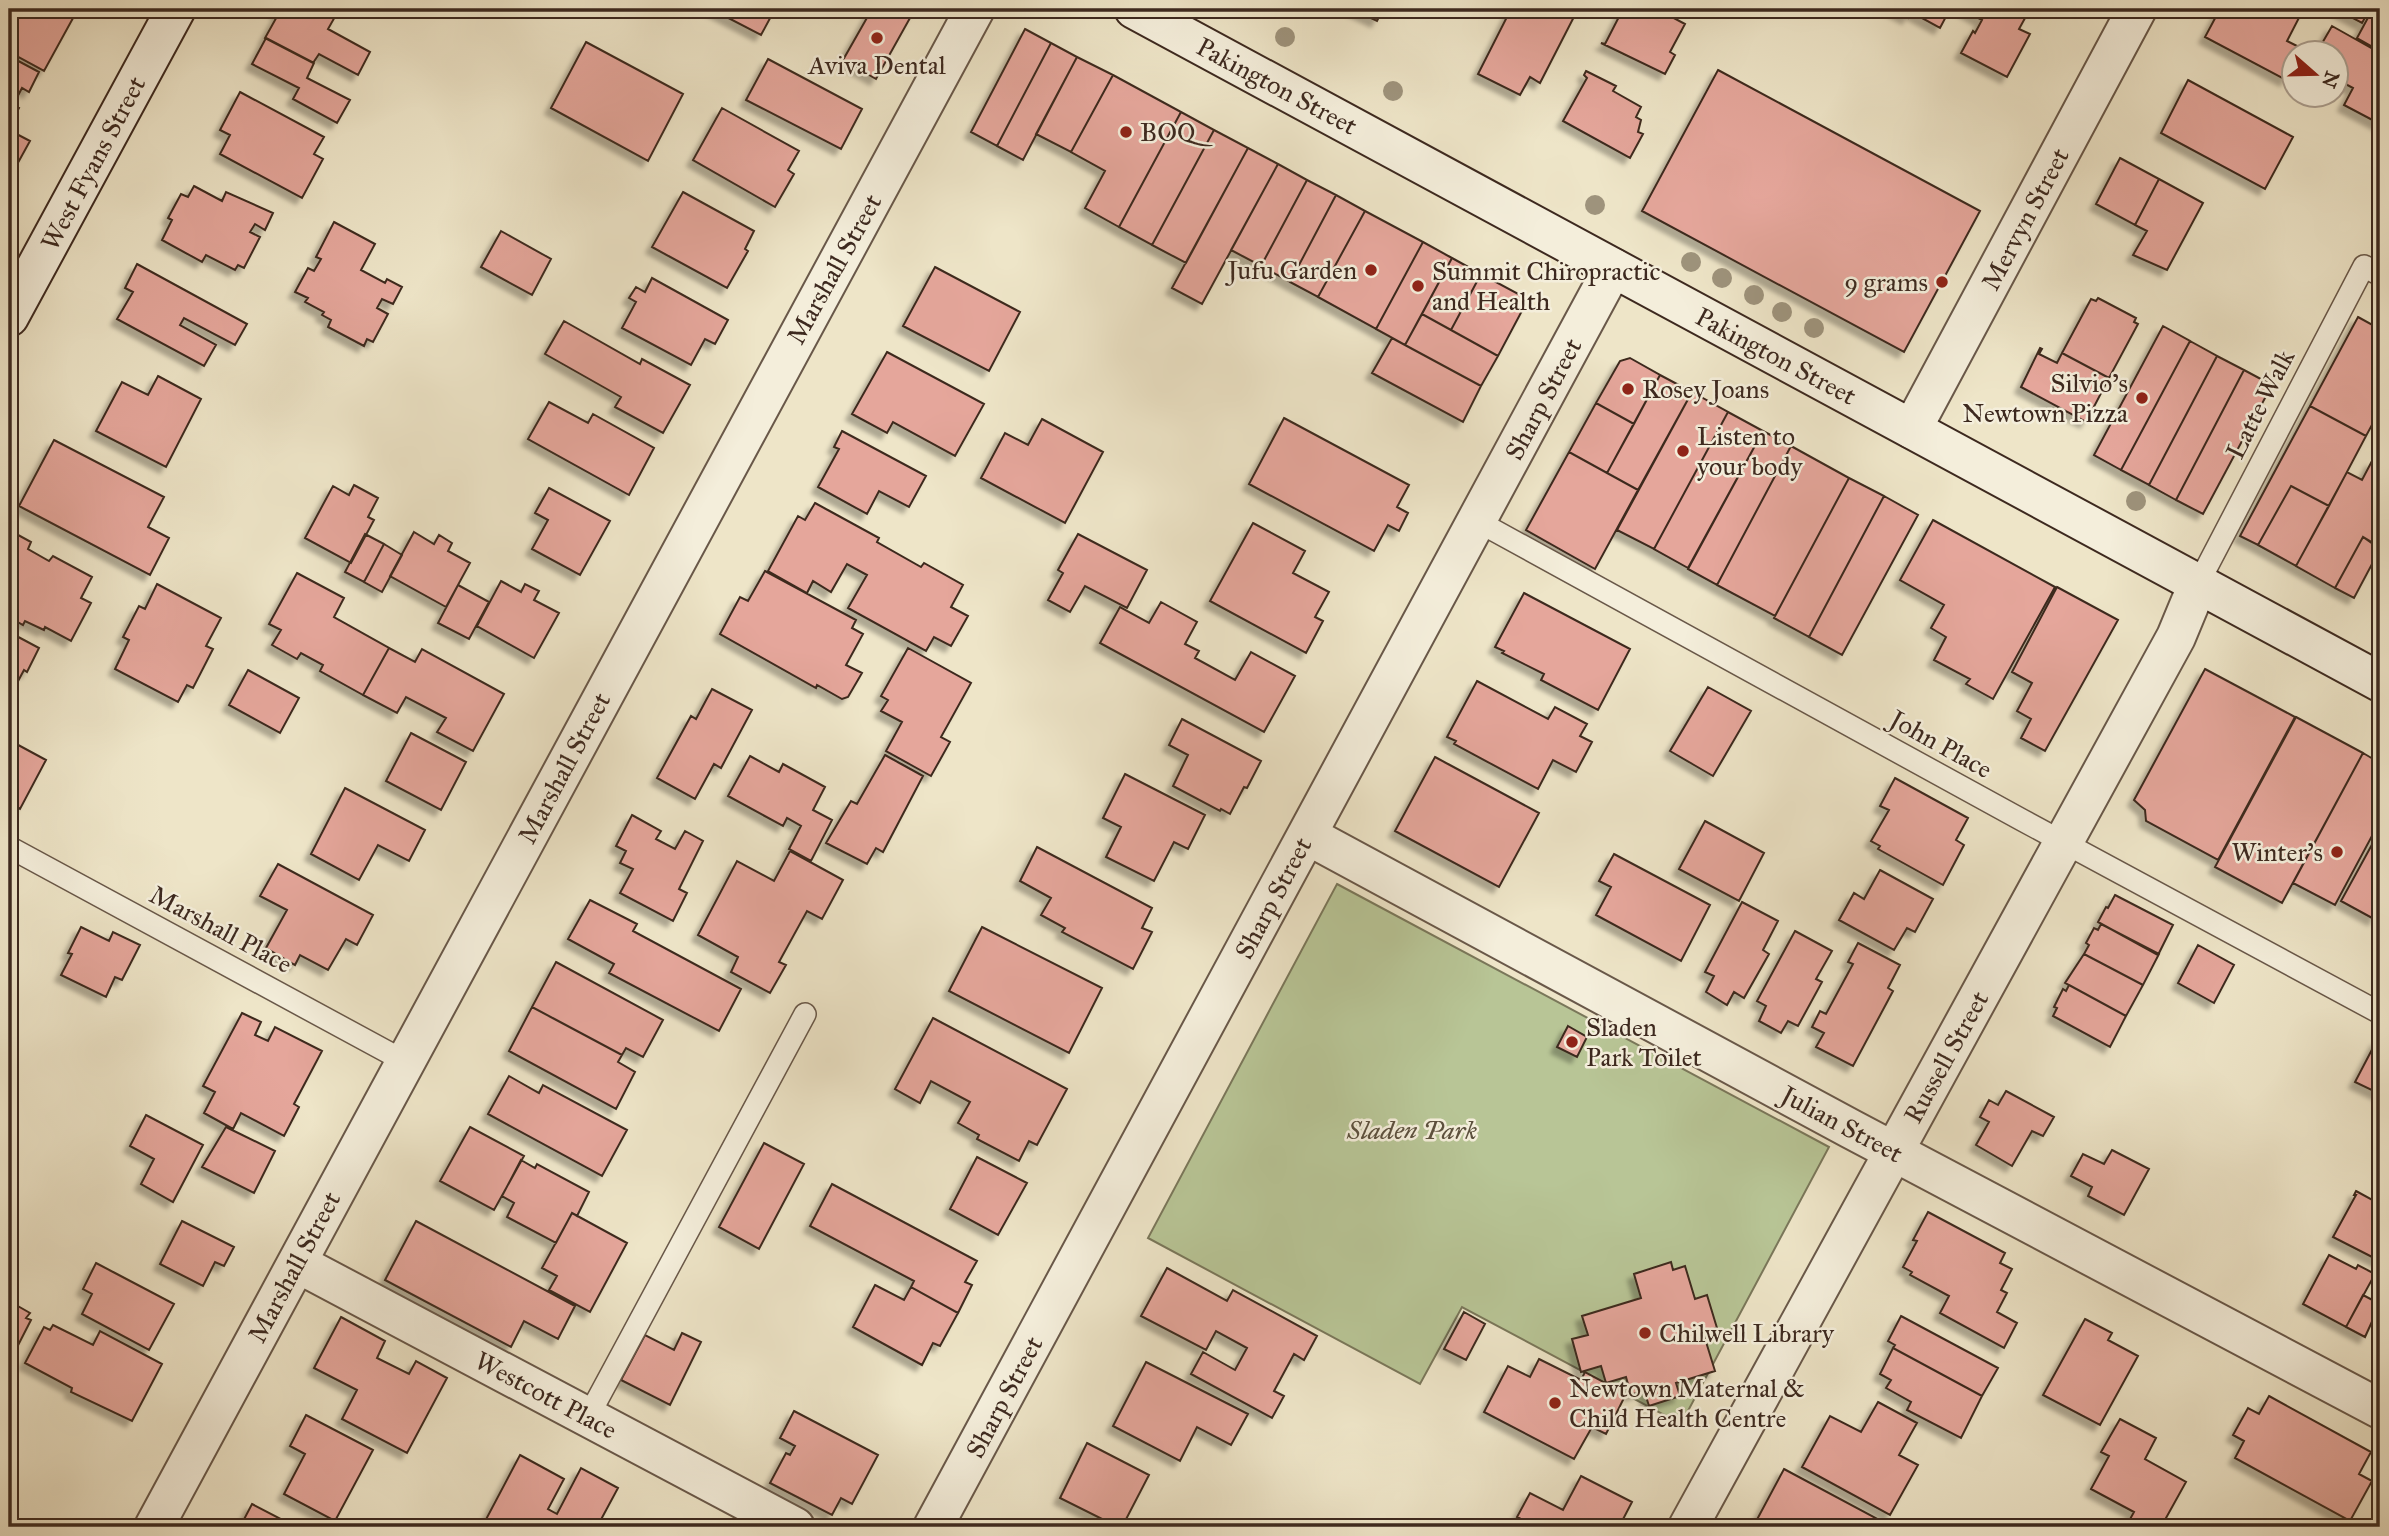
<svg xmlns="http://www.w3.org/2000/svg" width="2389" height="1536" font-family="'IM FELL Great Primer',serif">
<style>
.green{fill:#b8c596;stroke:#7a775a;stroke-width:2}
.building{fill:#e5a69b;stroke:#3d291f;stroke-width:2;filter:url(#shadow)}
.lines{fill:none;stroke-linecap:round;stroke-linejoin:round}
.lane-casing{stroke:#695849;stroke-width:24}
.street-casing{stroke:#695849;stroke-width:42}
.secondary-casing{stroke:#3d291f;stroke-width:42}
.lane{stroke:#f4eedb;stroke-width:21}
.street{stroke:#f4eedb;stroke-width:38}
.secondary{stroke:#f4eedb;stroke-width:38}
.tree{fill:#9e937c}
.poi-dot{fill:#8f2418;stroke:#f4eedb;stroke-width:2.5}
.labels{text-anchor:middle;stroke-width:5;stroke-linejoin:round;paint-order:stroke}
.poi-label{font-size:26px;fill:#3d291f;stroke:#f4eedb;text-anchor:start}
.street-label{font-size:26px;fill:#3d291f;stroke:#f4eedb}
.park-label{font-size:26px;font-style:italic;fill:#5c503d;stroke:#f4eedb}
</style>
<defs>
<filter id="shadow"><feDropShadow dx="-6" dy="6" stdDeviation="2" flood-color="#0004"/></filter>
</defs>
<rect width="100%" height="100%" fill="#eee5c8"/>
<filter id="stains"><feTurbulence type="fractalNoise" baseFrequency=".00286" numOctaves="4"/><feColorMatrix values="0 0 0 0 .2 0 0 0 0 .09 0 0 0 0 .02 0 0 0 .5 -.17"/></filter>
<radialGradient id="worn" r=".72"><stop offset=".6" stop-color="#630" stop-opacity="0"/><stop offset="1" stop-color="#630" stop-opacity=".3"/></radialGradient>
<path class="green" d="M1337 884 1829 1147 1681 1424 1462 1307 1420 1384 1148 1238Z"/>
<path class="building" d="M9 9H78L44 71 9 52Z
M272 9H324L336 15 328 29 370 52 358 75 319 54 313 63 265 38 279 13Z
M711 9H775L761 35Z
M872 9H915L876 79 843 60Z
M1352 9H1383L1377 21Z
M1511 9H1578L1540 83 1530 77 1520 95 1478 74Z
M1623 9H1657L1685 24 1670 52 1675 55 1665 74 1601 43 1605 44Z
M1891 9H1950L1940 28 1911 12 1908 18Z
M1962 9H2030L2019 29 2030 34 2007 77 1961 53 1973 31 1975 33 1982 20Z
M2220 9 2303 10 2287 41 2303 49 2301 52H2294V64L2286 80 2205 37Z
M2336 9H2370L2362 23Z
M2370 14 2380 20V51L2357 38Z
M2332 26 2380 53V124L2344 105 2353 88 2336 79V52H2317Z
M1025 29 1051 43 997 146 971 132Z
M266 38 314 63 307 78 350 100 337 123 293 99 299 88 252 64Z
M586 42 683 94 648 161 551 108Z
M1051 43 1077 57 1023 160 997 146Z
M9 56 39 72 29 92 22 88 13 105 19 108 9 127Z
M1077 57 1113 75 1071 152 1036 134Z
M768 59 862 109 841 149 746 100Z
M1718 70 1980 211 1904 352 1642 211Z
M1586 71 1616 86 1613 91 1641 107 1636 117 1641 120 1638 132 1643 134 1630 158 1563 121 1587 78 1584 75Z
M1113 75 1181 112 1119 227 1085 208 1105 171 1071 152Z
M2188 80 2293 137 2265 189 2161 133Z
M240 92 324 137 314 154 323 159 302 198 220 154 230 135 220 130Z
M722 108 799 151 788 170 794 174 775 207 693 160Z
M1181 112 1214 130 1152 245 1119 227Z
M9 130 30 141 9 179Z
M1214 130 1248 148 1186 263 1152 245Z
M1248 148 1278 164 1202 304 1172 288Z
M2120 158 2159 179 2135 225 2096 204Z
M1278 164 1307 180 1261 266 1231 250Z
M2159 179 2203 203 2167 270 2133 255 2147 231 2135 225Z
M1307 180 1336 195 1290 282 1261 266Z
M194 186 222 201 226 192 273 213 265 230 255 224 250 232 260 237 244 268 238 265 235 270 206 255 202 262 162 240 172 220 168 218 181 194 188 197Z
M683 192 754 231 745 249 748 251 727 288 652 247Z
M1336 195 1365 211 1318 297 1290 282Z
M1365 211 1423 242 1376 329 1318 297Z
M334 222 375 244 361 270 385 283 387 279 402 287 393 304 382 299 377 308 388 314 373 342 367 339 364 346 328 327 331 320 322 315 324 312 305 302 308 298 295 292 308 268 314 271 321 259 316 257Z
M501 231 551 259 532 295 481 267Z
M1423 242 1452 258 1405 345 1376 329Z
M1452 258 1481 274 1451 330 1422 314Z
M137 264 247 324 235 345 184 318 180 325 216 345 204 366 117 319 133 292 125 288Z
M935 267 1020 312 989 371 903 326Z
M1481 274 1524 297V307L1498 356 1451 330Z
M652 278 728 320 715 344 705 339 691 365 622 328 636 302 629 298 636 287 645 292Z
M2098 298 2136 318 2134 322 2138 324 2109 378 2062 353 2091 299 2096 301Z
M1422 314 1498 356 1481 386 1405 345Z
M2358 317 2380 329V365L2375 374 2380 377V410L2366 436 2310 406Z
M564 321 640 364 642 359 690 385 663 433 615 407 621 397 545 354Z
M2163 326 2190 341 2121 470 2094 455Z
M1392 338 1481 386 1463 422 1372 373Z
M2190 341 2217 356 2149 485 2121 470Z
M2040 348 2042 349 2039 354 2057 363 2062 353 2109 378 2086 422 2021 387Z
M887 352 984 404 955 456 893 422 887 433 852 414Z
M2217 356 2244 370 2176 500 2149 485Z
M1630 358 1660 375 1634 424 1596 403 1620 361Z
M2244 370 2272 385 2203 514 2176 500Z
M1660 375 1692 392 1638 490 1607 473Z
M158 376 201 399 166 467 96 431 122 382 148 395Z
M1692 392 1728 412 1654 549 1617 530Z
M549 402 588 423 593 414 654 448 629 495 528 439Z
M1596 403 1634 424 1607 473 1569 452Z
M2310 406 2366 436 2329 506 2291 486 2258 545 2240 536Z
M1728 412 1763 431 1688 568 1654 549Z
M1284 418 1409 485 1397 507 1408 513 1399 531 1388 525 1374 551 1249 484Z
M1042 419 1103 452 1065 523 981 478 1005 433 1028 445Z
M842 431 926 476 909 507 879 491 867 514 818 487 839 449 834 447Z
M1763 431 1791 446 1717 585 1688 569Z
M54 440 164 497 148 527 169 538 150 575 19 506Z
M1791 446 1849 478 1775 616 1717 585Z
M1569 452 1638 490 1595 569 1526 530Z
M2372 461 2380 466V547L2363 537 2335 588 2296 566 2347 472 2362 480Z
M1849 478 1884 496 1809 637 1774 618Z
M354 485 378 498 368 517 374 520 351 563 305 538 333 486 349 495Z
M2291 486 2329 506 2296 566 2258 545Z
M549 488 610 521 580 575 532 549 548 520 535 513Z
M1884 496 1918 515 1842 655 1809 637Z
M815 503 879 538 877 542 921 567 924 563 963 585 951 607 968 616 951 646 934 637 926 651 848 608 867 575 847 564 831 592 813 581 807 593 768 571 798 516 805 520Z
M1933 520 2055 587 1993 699 1966 684 1970 679 1934 660 1946 637 1931 628 1944 605 1900 580Z
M1253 523 1305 551 1293 573 1329 592 1315 617 1323 621 1306 653 1210 601Z
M9 530 31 542 28 549 49 561 53 556 92 577 81 598 91 603 71 641 45 627 44 630 25 621 23 625 9 617Z
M414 532 434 544 439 535 452 543 448 551 470 563 446 607 390 576Z
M365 534 384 544 364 582 345 572Z
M1078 534 1147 570 1127 608 1085 586 1070 612 1048 600 1063 573 1058 570Z
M2363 537 2380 549 2354 598 2335 588Z
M384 544 402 555 382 592 364 582Z
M765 571 856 620 852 628 863 634 846 665 862 673 848 697 842 699 817 685 816 688 720 634 740 597 748 601Z
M297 573 344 598 334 617 389 648 363 695 320 671 323 665 301 653 297 659 272 645 281 630 269 624Z
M501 581 521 592 525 584 539 591 534 600 559 613 534 658 477 626Z
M157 584 221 618 206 646 213 649 193 688 187 685 178 702 115 669 129 640 123 637 139 606 145 609Z
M458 585 489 602 469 639 438 623Z
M2057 587 2118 620 2045 751 2021 738 2031 719 2017 711 2032 683 2012 672Z
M1524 593 1630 649 1598 710 1541 680 1544 674 1502 653 1504 651 1495 647Z
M1161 602 1197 622 1185 644 1199 651 1195 658 1235 680 1251 652 1295 676 1264 732 1100 643 1120 607 1149 623Z
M9 632 39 648 27 672 24 670 9 698Z
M389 648 415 662 422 649 504 694 473 751 437 732 446 718 406 697 397 713 363 695Z
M908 648 971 683 941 737 950 742 931 776 886 751 902 722 881 711 888 700 881 696Z
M2205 669 2295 717 2218 860 2146 821 2145 810 2134 800Z
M248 670 299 698 280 733 229 705Z
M1477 681 1548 719 1555 707 1587 724 1580 736 1592 742 1576 772 1553 760 1538 789 1454 744 1456 741 1447 737Z
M1708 687 1751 711 1713 776 1670 751Z
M712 689 752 710 721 768 714 764 695 799 657 778 691 716 696 719Z
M2296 717 2363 753 2282 903 2215 867Z
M1182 719 1261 761 1247 788 1244 787 1230 814 1221 809 1220 811 1173 786 1188 755 1169 745Z
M411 733 466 762 441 810 386 781Z
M9 740 46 760 20 809 9 803Z
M2363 753 2380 763V821L2335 905 2293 883Z
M885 755 923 776 883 852 876 848 867 864 826 843 851 801 857 804Z
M750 756 779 772 783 764 825 787 813 810 832 820 811 861 789 849 801 826 787 818 783 826 728 796Z
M1435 757 1539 813 1499 887 1395 831Z
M1125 774 1205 815 1188 849 1174 842 1154 881 1106 857 1121 827 1103 818Z
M1895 778 1968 818 1956 840 1964 845 1943 885 1878 849 1880 846 1871 841 1889 810 1880 806Z
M345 788 425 830 409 861 378 845 359 880 311 854Z
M632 815 661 831 656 839 675 849 685 831 703 841 679 889 687 893 673 921 620 893 633 869 620 863 626 851 616 846Z
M1705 821 1764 853 1739 901 1679 869Z
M2380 830V906L2374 919 2341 901Z
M1037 847 1152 908 1142 928 1152 932 1133 969 1062 932 1065 928 1041 915 1051 898 1020 881Z
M790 851 843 880 822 919 807 911 779 962 786 965 770 993 731 972 738 957 698 935 737 861 774 881Z
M1614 854 1710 905 1681 961 1596 915 1611 887 1599 881Z
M278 864 373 915 357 945 346 939 328 970 300 955 295 965 266 948 287 910 260 896Z
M1880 870 1933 899 1915 932 1907 928 1894 950 1839 920 1854 893 1864 899Z
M2115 895 2173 925 2158 955 2098 922 2106 907 2108 908Z
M590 900 637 924 633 931 741 989 719 1031 609 973 614 964 568 939Z
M1742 902 1778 921 1763 950 1769 954 1744 998 1734 992 1727 1005 1706 992 1714 976 1705 972Z
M2101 924 2159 954 2143 985 2084 954 2089 945 2086 943 2094 928 2098 930Z
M81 927 109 941 113 932 140 945 122 980 115 977 106 997 61 975 72 954 68 953Z
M982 927 1102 988 1069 1053 949 991Z
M1795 931 1832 951 1816 979 1822 982 1798 1026 1788 1021 1781 1033 1759 1021 1766 1006 1757 1001Z
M1858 943 1900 965 1888 988 1893 991 1853 1066 1816 1047 1824 1033 1812 1027 1820 1011 1826 1014 1853 964 1848 962Z
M2198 945 2234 965 2214 1003 2178 983Z
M2084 954 2143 985 2126 1016 2065 983Z
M556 962 663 1020 643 1057 626 1048 622 1055 532 1007Z
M2069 985 2126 1016 2110 1047 2053 1016 2057 1008 2054 1007 2063 989 2066 991Z
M532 1007 622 1055 618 1062 635 1072 616 1109 509 1051Z
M242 1013 261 1022 255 1035 268 1041 275 1027 322 1051 294 1104 299 1107 284 1136 241 1113 233 1129 204 1113 215 1092 203 1086Z
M933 1018 1067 1089 1037 1145 1029 1141 1019 1161 977 1139 979 1135 958 1123 970 1102 931 1081 920 1103 895 1089Z
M1568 1026 1587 1037 1577 1057 1557 1047Z
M2377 1040 2380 1042V1094L2355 1082Z
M509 1076 539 1093 543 1085 627 1130 602 1176 488 1114Z
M2006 1091 2054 1117 2043 1136 2032 1131 2012 1166 1976 1145 1989 1122 1980 1117 1989 1100 1998 1105Z
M146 1115 203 1145 173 1202 141 1184 154 1159 130 1146Z
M226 1127 275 1151 254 1193 202 1167Z
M470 1127 524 1156 494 1210 440 1181Z
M764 1143 804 1164 759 1249 719 1227Z
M2112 1150 2149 1169 2124 1215 2088 1196 2092 1187 2071 1176 2083 1154 2104 1164Z
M977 1157 1027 1183 998 1235 950 1209Z
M521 1160 535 1168 537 1164 589 1192 577 1216 572 1213 556 1243 507 1217 514 1203 502 1196Z
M832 1184 977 1261 965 1282 972 1285 958 1313 911 1287 914 1281 810 1226Z
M2356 1191 2380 1204V1261L2333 1237 2356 1195H2354Z
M1928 1212 2005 1253 2000 1263 2012 1269 2001 1290 2007 1293 1997 1312 2017 1323 2004 1348 1940 1313 1949 1296 1910 1275 1912 1272 1903 1267 1917 1241 1913 1240Z
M572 1213 627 1243 590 1312 549 1290 557 1276 542 1268Z
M182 1221 234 1247 224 1266 215 1262 203 1286 160 1264Z
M416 1221 575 1306 558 1339 524 1321 511 1347 385 1280Z
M2329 1255 2356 1269 2358 1265 2375 1274 2346 1327 2303 1304Z
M1671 1262 1673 1270 1685 1266 1695 1299 1707 1295 1717 1328 1703 1332 1715 1371 1676 1383 1680 1396 1649 1406 1644 1390 1631 1395 1626 1377 1606 1383 1601 1366 1581 1372 1572 1339 1588 1335 1582 1316 1641 1298 1634 1274Z
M96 1263 174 1304 149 1350 82 1314 92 1294 83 1289Z
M1167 1268 1227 1301 1233 1290 1317 1336 1304 1360 1294 1354 1274 1391 1284 1396 1272 1418 1191 1374 1203 1352 1235 1370 1247 1348 1216 1331 1206 1350 1141 1316Z
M875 1285 904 1300 911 1287 958 1313 940 1346 933 1343 922 1365 853 1327Z
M2363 1295 2380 1304 2365 1337 2346 1327Z
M9 1301 30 1313 26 1318 31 1320 12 1357 9 1355Z
M1464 1312 1485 1324 1466 1360 1444 1349Z
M1901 1316 1998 1368 1982 1396 1893 1348 1895 1345 1888 1341Z
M341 1317 385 1341 377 1358 409 1374 416 1361 447 1378 407 1453 342 1419 357 1390 314 1368Z
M2085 1319 2112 1333 2108 1340 2138 1356 2100 1425 2043 1395Z
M53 1325 93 1345 100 1331 162 1364 132 1421 71 1392 72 1388 25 1363 44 1327 50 1330Z
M682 1333 701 1342 670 1405 621 1380 645 1335 674 1350Z
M1893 1348 1982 1396 1961 1438 1907 1410 1911 1402 1886 1388 1891 1380 1880 1374Z
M1539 1359 1581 1380 1585 1372 1626 1394 1606 1434 1592 1427 1574 1459 1484 1412 1508 1366 1530 1377Z
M1146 1362 1248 1414 1231 1445 1197 1427 1180 1461 1113 1426Z
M2269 1396 2371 1452 2359 1474 2372 1481 2350 1521 2235 1458 2244 1441 2233 1435 2248 1408 2259 1414Z
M1878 1402 1917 1423 1899 1455 1918 1465 1890 1515 1802 1467 1830 1416 1861 1432Z
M794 1411 878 1455 852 1504 841 1498 832 1515 770 1483 786 1453 790 1455 795 1446 780 1438Z
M306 1415 373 1450 335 1521 284 1494 305 1454 290 1446Z
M2120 1419 2156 1438 2145 1459 2186 1482 2161 1527H2141L2129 1521 2134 1512 2091 1489 2109 1456 2101 1452Z
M1087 1443 1149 1475 1122 1527H1118L1060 1498Z
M520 1455 564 1479 548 1509 557 1514 581 1468 618 1488 597 1527H482Z
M1784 1469 1887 1524 1885 1527H1812L1803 1522 1800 1527H1753Z
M1581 1476 1632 1502 1619 1527H1607L1601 1524 1599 1527H1536L1517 1517 1530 1493 1563 1510Z
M252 1504 296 1527H240Z"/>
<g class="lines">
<g class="lane-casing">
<path id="lane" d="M1477 521 2022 820 2380 1013
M2198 584 2364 266 2380 275
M9 847 406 1062
M588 1417 805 1014"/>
</g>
<g class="street-casing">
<path id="street" d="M1912 429 2137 9
M1307 835 1851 1129 2380 1409
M297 1263 795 1527
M154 1527 975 9
M933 1527 1613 268
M1688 1527 2176 637 2198 584"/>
</g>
<g class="secondary-casing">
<path id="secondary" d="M1134 9 2380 682
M9 317 176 9"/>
</g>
<use href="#lane" class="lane"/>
<use href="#street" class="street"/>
<use href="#secondary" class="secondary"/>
</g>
<g class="tree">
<circle cx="1285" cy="37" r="10"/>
<circle cx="1393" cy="91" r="10"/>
<circle cx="1595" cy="205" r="10"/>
<circle cx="1691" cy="262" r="10"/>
<circle cx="1722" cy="278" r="10"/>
<circle cx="1754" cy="295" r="10"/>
<circle cx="1782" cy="312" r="10"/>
<circle cx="1814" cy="328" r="10"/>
<circle cx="2136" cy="501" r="10"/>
</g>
<g class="poi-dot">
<circle cx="877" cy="38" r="7"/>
<circle cx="1126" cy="132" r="7"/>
<circle cx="1371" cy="270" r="7"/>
<circle cx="1942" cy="282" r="7"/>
<circle cx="1418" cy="286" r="7"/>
<circle cx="1628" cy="389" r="7"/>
<circle cx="2142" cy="398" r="7"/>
<circle cx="1683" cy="451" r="7"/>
<circle cx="2337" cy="852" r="7"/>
<circle cx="1572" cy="1042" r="7"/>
<circle cx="1645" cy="1333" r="7"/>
<circle cx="1555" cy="1403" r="7"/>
</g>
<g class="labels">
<g class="poi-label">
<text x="877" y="74" text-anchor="middle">Aviva Dental</text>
<text x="1140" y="141">BOQ</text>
<text x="1357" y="279" text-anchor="end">Jufu Garden</text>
<text x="1432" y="280">Summit Chiropractic<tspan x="1432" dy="30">and Health</tspan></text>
<text x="1928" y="291" text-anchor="end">9 grams</text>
<text x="2128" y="392" text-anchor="end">Silvio's<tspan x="2128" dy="30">Newtown Pizza</tspan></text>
<text x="1642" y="398">Rosey Joans</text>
<text x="1697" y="445">Listen to<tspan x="1697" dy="30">your body</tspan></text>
<text x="2323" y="861" text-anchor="end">Winter's</text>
<text x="1586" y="1036">Sladen<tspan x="1586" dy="30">Park Toilet</tspan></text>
<text x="1659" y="1342">Chilwell Library</text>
<text x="1569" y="1397">Newtown Maternal &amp;<tspan x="1569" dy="30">Child Health Centre</tspan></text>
</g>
<g class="street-label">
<text transform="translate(1277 86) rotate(28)" y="9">Pakington Street</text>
<text transform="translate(93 163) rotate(-62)" y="9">West Fyans Street</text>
<text transform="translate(2025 219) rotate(-62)" y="9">Mervyn Street</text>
<text transform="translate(834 269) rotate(-61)" y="9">Marshall Street</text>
<text transform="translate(1776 356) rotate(28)" y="9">Pakington Street</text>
<text transform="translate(1543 399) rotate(-62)" y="9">Sharp Street</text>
<text transform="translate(2260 404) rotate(-63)" y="9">Latte Walk</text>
<text transform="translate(1941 744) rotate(29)" y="9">John Place</text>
<text transform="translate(564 768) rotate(-62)" y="9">Marshall Street</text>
<text transform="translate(1273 898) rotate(-62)" y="9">Sharp Street</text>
<text transform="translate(221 929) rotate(28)" y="9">Marshall Place</text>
<text transform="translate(1946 1057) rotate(-61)" y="9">Russell Street</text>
<text transform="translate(1842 1124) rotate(28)" y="9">Julian Street</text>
<text transform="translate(294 1267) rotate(-62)" y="9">Marshall Street</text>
<text transform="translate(546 1395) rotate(28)" y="9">Westcott Place</text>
<text transform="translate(1004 1397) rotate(-62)" y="9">Sharp Street</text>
</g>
<g class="park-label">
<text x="1412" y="1139">Sladen Park</text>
</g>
</g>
<rect width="2389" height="1536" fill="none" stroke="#eee5c8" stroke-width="35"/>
<rect x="10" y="10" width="2368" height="1515" fill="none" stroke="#3d291f" stroke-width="3.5"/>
<rect x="18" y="18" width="2354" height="1501" fill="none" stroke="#3d291f" stroke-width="2"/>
<g transform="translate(2315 74) rotate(110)"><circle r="33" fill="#f4eedb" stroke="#ab9f90" stroke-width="2"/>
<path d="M0-5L12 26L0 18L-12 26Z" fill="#8f2418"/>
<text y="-10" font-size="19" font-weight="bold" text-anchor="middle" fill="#3d291f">N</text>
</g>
<rect width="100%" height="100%" filter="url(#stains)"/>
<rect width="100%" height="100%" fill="url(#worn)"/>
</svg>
